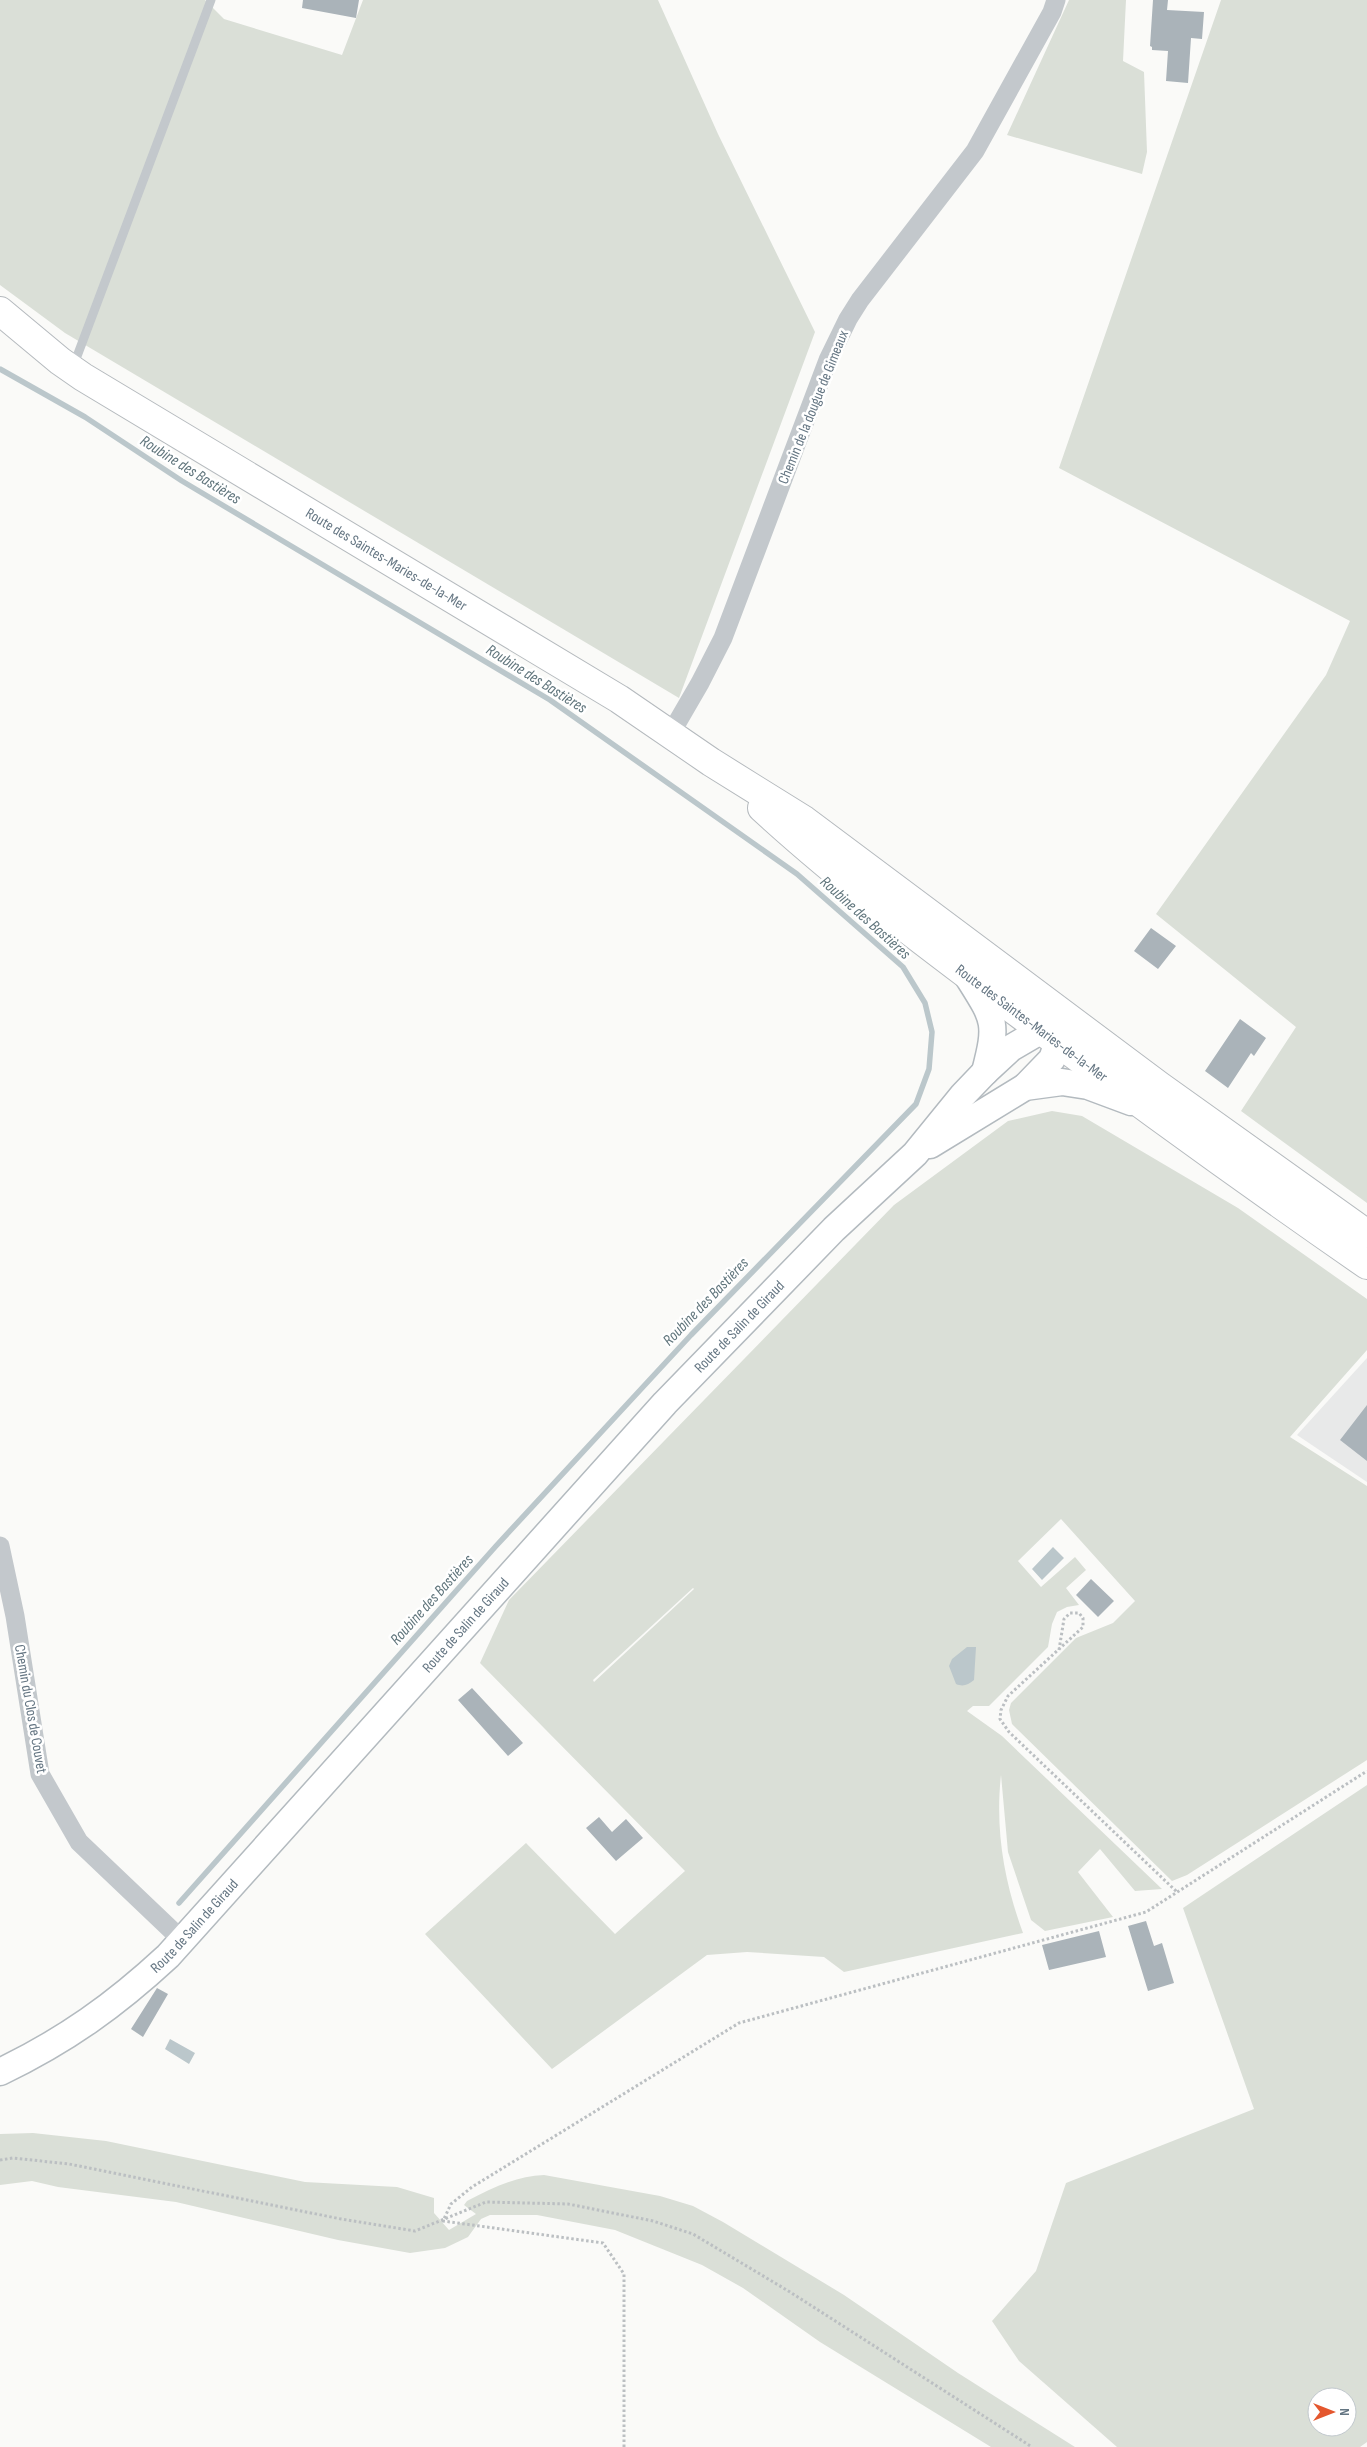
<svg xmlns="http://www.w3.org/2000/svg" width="1367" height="2447" font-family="'Sofia Sans Condensed',sans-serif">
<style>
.built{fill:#e8e9e9}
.green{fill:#dadfd7;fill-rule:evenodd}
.water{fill:#bbc7cb}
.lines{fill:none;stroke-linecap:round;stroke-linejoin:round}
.stream{stroke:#bbc7cb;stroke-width:5.5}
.building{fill:#aab3b9}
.secondary-casing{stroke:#b3babf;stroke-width:29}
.primary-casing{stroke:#b5babe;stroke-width:30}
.path{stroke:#bbbfc2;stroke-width:3;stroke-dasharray:2.5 2.5;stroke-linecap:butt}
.lane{stroke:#c3c8cc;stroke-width:9}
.street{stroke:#c3c8cc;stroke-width:19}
.secondary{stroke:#fff;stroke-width:26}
.primary{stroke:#fff;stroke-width:28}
.labels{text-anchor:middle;stroke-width:5;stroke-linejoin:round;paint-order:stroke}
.street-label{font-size:15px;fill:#657683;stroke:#fff}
.water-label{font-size:16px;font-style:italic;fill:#60757c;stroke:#fff}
</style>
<rect width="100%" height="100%" fill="#fafaf8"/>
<path class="built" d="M1367 1358V1482L1297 1435Z"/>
<path class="green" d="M0 0H205L224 19 342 55 363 0H658L718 134 815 332 679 698 65 333 0 285Z
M1069 0H1126L1123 61 1144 72 1147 152 1142 174 1007 135Z
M1221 0H1367V1203L1241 1111 1296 1027 1156 914 1326 675 1350 621 1059 468Z
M1052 1111 1082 1116 1238 1208 1367 1299V1350L1290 1437 1367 1486V1760L1187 1875 1172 1881 1012 1724 1009 1710 1011 1703 1076 1638 1113 1623 1135 1601 1061 1519 1018 1561 1041 1587 1075 1557 1086 1570 1066 1588 1079 1605 1067 1607 1057 1612 1052 1624 1048 1647 989 1706H973L967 1711 1002 1736 1162 1889 1135 1891 1100 1849 1078 1872 1113 1917 1045 1931 1031 1920 1008 1852 1001 1775C995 1830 1004 1881 1023 1933L844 1972 824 1957 747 1952 707 1955 552 2069 425 1934 526 1843 615 1934 685 1871 480 1663 509 1600 894 1205 1008 1121ZM693 1588 694 1589 594 1682 593 1680Z
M1367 1785V2442L1360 2447H1117L1019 2361 992 2321 1036 2271 1066 2183 1254 2109 1183 1908ZM1317 2397H1347V2427H1317Z
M33 2133 106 2141 305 2182 397 2187 434 2198V2213L449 2230 476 2214 464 2205 467 2201C492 2188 516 2176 544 2175L660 2196 693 2206 723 2222 844 2295 958 2373 1075 2447H991L820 2342 743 2288 702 2265 615 2230 537 2215H490L481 2219 468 2237 445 2248 410 2253 338 2240 176 2202 58 2187 32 2181 0 2185V2134Z"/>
<path class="water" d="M1053 1547 1064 1558 1042 1580 1032 1569Z
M967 1647H976L974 1680C968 1685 963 1687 956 1684L949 1666 952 1659Z
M170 2039 195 2053 189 2064 165 2049Z"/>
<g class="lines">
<path class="stream" d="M0 369 85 417 182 481 550 700 797 874 903 967 925 1003 932 1032 929 1069 916 1104 691 1335 496 1546 179 1903"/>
</g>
<path class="building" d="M303 0H359L356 18 302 8Z
M1153 0H1168L1167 10 1204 12 1202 39 1191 38 1188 83 1166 81 1168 51 1152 50V47L1150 46Z
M1151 928 1176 946 1158 969 1134 951Z
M1240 1019 1266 1038 1254 1056 1251 1053 1228 1088 1205 1071Z
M1367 1405V1461L1340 1440Z
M1091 1579 1114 1601 1098 1617 1076 1595Z
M472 1688 523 1743 508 1756 458 1700Z
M599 1817 612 1832 626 1819 643 1838 616 1861 586 1828Z
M1146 1921 1154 1946 1162 1943 1174 1983 1148 1991 1128 1926Z
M1099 1931 1106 1957 1049 1970 1042 1945Z
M157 1988 168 1994 143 2037 131 2029Z"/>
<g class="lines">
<g class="secondary-casing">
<g id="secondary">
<path d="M968 977C995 1020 998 1022 985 1072"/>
<path d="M1025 1087 1052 1059 1065 1022"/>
<path d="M930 1145 1025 1087 1062 1082 1088 1086 1131 1102"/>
<path id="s1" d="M0 2072C66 2040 114 2006 168 1956L665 1403 834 1229 915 1154 963 1095 985 1072 1011 1048 1059 1020"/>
</g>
</g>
<g class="primary-casing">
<g id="primary">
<path id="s2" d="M0 311 60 361 83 377 619 699 711 762 804 820 1161 1087 1367 1234"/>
<path id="s3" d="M762 808C846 885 939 954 1030 1022 1141 1105 1253 1186 1367 1265"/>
</g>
</g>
<path class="path" d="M1059 1650 1064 1619 1070 1613H1079L1083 1618V1627L1008 1696 1001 1710 1000 1719 1009 1732 1177 1892
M0 2160 13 2158 69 2164 341 2219 415 2231 486 2202 568 2204 653 2221 693 2234 790 2292 1032 2447
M624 2447V2274L603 2243 443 2221 451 2204 472 2187 739 2023 1146 1912 1367 1771"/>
<path class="lane" d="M73 367 211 0"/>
<path class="street" d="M671 733 700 683 723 638 828 360 848 319 860 300 975 151 1052 12 1056 0
M0 1546 15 1616 40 1774 79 1842 183 1941"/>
<use href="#secondary" class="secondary"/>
<use href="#primary" class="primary"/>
</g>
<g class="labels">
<g class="street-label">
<text transform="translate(813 407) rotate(-68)" y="5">Chemin de la dougue de Gimeaux</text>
<text dy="5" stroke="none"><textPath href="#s2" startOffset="460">Route des Saintes-Maries-de-la-Mer</textPath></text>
<text dy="5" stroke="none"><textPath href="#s3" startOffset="345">Route des Saintes-Maries-de-la-Mer</textPath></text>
<text dy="5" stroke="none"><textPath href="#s1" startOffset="1055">Route de Salin de Giraud</textPath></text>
<text dy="5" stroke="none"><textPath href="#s1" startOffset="650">Route de Salin de Giraud</textPath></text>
<text transform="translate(31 1709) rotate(80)" y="5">Chemin du Clos de Couvet</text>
<text dy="5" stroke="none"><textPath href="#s1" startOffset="245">Route de Salin de Giraud</textPath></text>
</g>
<g class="water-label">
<text transform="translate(191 469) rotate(32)" y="6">Roubine des Bastières</text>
<text transform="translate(537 678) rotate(32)" y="6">Roubine des Bastières</text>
<text transform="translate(866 917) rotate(42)" y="6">Roubine des Bastières</text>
<text transform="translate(705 1301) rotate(-46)" y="6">Roubine des Bastières</text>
<text transform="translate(431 1599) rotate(-48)" y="6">Roubine des Bastières</text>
</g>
</g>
<g transform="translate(1332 2412) rotate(90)"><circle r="24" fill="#ffffff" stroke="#c1c8cd"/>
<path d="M0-4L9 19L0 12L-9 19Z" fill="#e4572e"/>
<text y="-8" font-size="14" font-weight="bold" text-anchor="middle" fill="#657683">N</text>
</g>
</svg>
